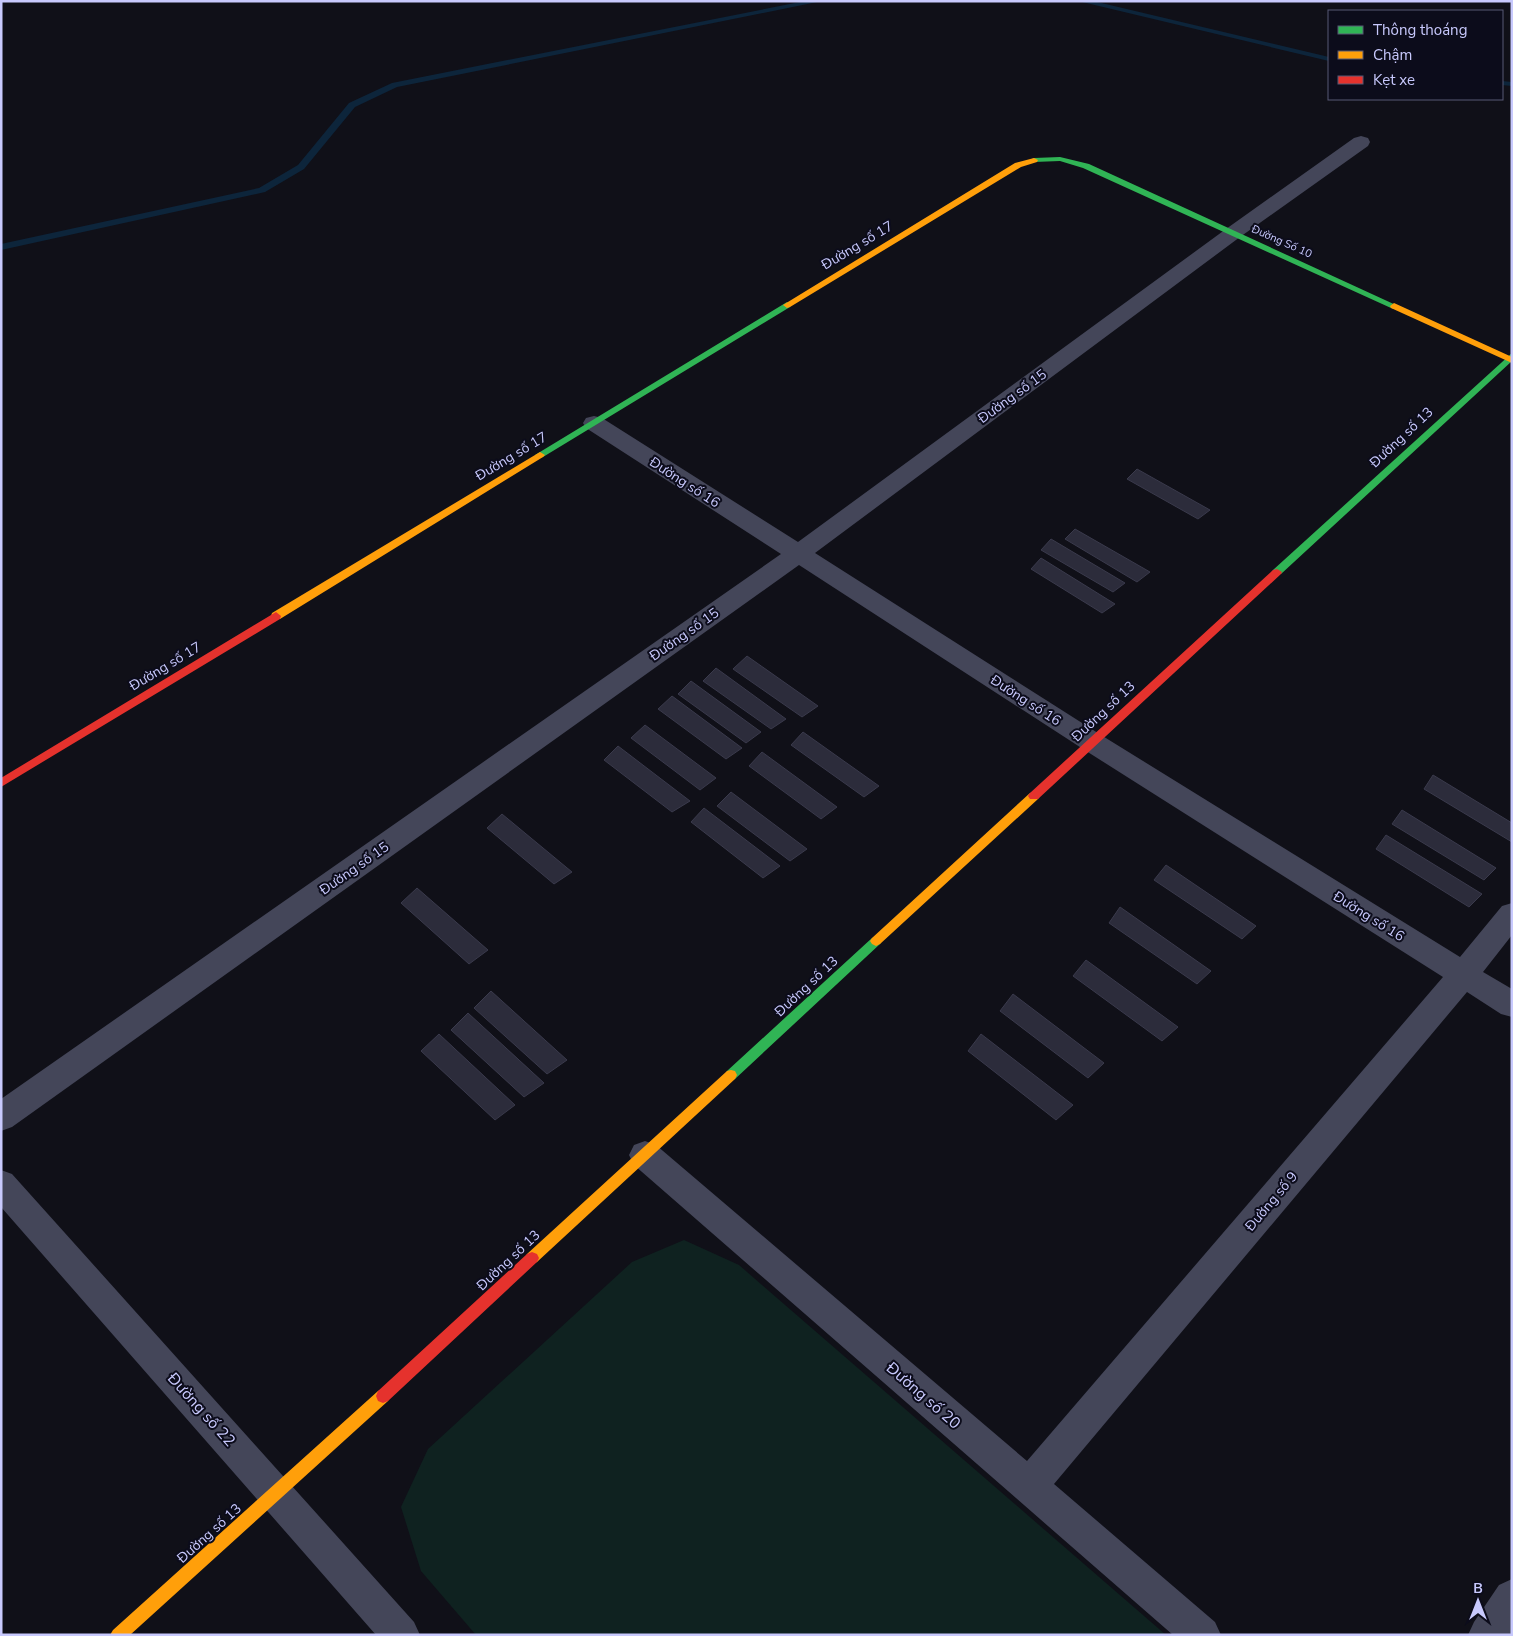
<svg xmlns="http://www.w3.org/2000/svg" width="1513" height="1636" font-family="'Nunito Sans',sans-serif">
<style>
.green{fill:#0f2220}
.lines{fill:none;stroke-linecap:round;stroke-linejoin:round}
.stream{fill:#0d253b;fill-rule:evenodd}
.building{fill:#2c2c3b;stroke:#3a3a4c}
.street{fill:#444659;fill-rule:evenodd}
.fast{fill:#30b455;fill-rule:evenodd}
.slow{fill:#ff9f0a;fill-rule:evenodd}
.jam{fill:#e5322d;fill-rule:evenodd}
.labels{text-anchor:middle;stroke-width:4;stroke-linejoin:round;paint-order:stroke}
.far-street-label{font-size:11px;fill:#c8c9fd;stroke:#0c0c1b}
.street-label{font-size:14px;fill:#c8c9fd;stroke:#0c0c1b}
.near-street-label{font-size:16px;fill:#c8c9fd;stroke:#0c0c1b}
</style>
<rect width="100%" height="100%" fill="#101018"/>
<path class="green" d="M684 1240 739 1265 1166 1635H476L421 1571 401 1507 428 1449 632 1262Z"/>
<g class="lines">
<path class="stream" d="M805 1H822L397 87 355 107 304 169 265 192 1 250V244L259 188 298 165 349 103 392 83Z
M1078 1H1093L1329 57V61Z
M1502 81 1512 82V86L1502 85Z"/>
</g>
<path class="building" d="M1137 469 1210 510 1198 519 1127 479Z
M1075 529 1150 572 1137 582 1065 539Z
M1051 539 1125 583 1113 592 1041 550Z
M1041 558 1115 604 1102 613 1031 569Z
M747 656 818 706 802 717 733 669Z
M716 668 786 719 771 729 703 681Z
M691 681 761 732 746 743 678 694Z
M672 696 742 748 726 759 658 709Z
M645 725 716 778 700 790 631 738Z
M803 732 879 786 864 797 791 745Z
M618 746 690 801 672 812 604 760Z
M762 752 837 807 821 819 749 766Z
M1433 775 1512 823V842L1424 789Z
M731 792 807 849 790 861 717 806Z
M704 808 780 866 763 878 691 822Z
M1402 810 1496 868 1484 880 1392 824Z
M502 814 572 872 554 884 487 828Z
M1386 835 1482 894 1469 907 1376 849Z
M1166 865 1256 926 1242 939 1154 880Z
M417 888 488 950 469 964 401 903Z
M1120 907 1211 971 1197 984 1109 923Z
M1086 960 1178 1027 1162 1041 1073 976Z
M491 991 567 1060 547 1074 474 1008Z
M1013 994 1104 1063 1088 1078 1000 1011Z
M468 1013 544 1083 524 1097 451 1030Z
M439 1034 515 1105 495 1120 421 1051Z
M981 1034 1073 1105 1056 1120 968 1051Z"/>
<g class="lines">
<path class="street" d="M1361 136 1368 138 1370 142 1368 146 1240 237 815 553 1101 735 1460 957 1502 906 1512 903V935L1483 972 1512 989V1017L1501 1014 1467 992 1054 1484 1215 1622 1221 1635H1173L634 1165 629 1155 634 1145 645 1141 656 1145 1027 1461 1443 977 1083 749 799 565 12 1127 1 1131V1099L781 554 586 428 583 423 586 418 594 416 602 418 798 542 1226 229 1354 138Z
M1 1170 12 1174 414 1622 420 1635H376L1 1207Z
M1512 1579V1631L1510 1635H1468L1474 1622 1499 1585Z"/>
<path class="fast" d="M1060 157 1089 164 1398 306 1394 309 1391 308 1083 168 1060 161 1034 162 1030 160 1034 158Z
M787 302 791 305 790 307 543 457 540 458 535 455Z
M1512 353V361L1281 574H1273L1272 572 1273 570Z
M876 936 880 938 882 941 880 944 735 1079 731 1080 727 1079 725 1075 727 1071 872 938Z"/>
<path class="slow" d="M1034 158 1038 160 1037 162 1021 167 790 307 787 308 783 305 1015 163Z
M1394 303 1512 357V363L1391 308 1390 306Z
M540 452 545 455 543 457 280 619H272L271 616 272 613Z
M1034 792 1040 796 1038 799 880 944 876 946 872 944 870 941 872 938 1030 793Z
M731 1070 735 1071 737 1075 735 1079 537 1262 532 1264 527 1262 525 1258 527 1254 727 1071Z
M383 1389 388 1391 390 1396 388 1401 130 1635H110L113 1630 378 1391Z"/>
<path class="jam" d="M1277 569 1282 572 1281 574 1038 799H1030L1028 796 1030 793 1273 570Z
M276 612 281 616 280 619 1 787V778Z
M532 1252 537 1254 539 1258 537 1262 388 1401 383 1403 378 1401 376 1396 378 1391 527 1254Z"/>
</g>
<g class="labels">
<g class="far-street-label">
<text transform="translate(1282 241) rotate(24)" y="4">Đường Số 10</text>
</g>
<g class="street-label">
<text transform="translate(857 245) rotate(-31)" y="5">Đường số 17</text>
<text transform="translate(1012 396) rotate(-36)" y="5">Đường số 15</text>
<text transform="translate(1401 437) rotate(-43)" y="5">Đường số 13</text>
<text transform="translate(511 456) rotate(-31)" y="5">Đường số 17</text>
<text transform="translate(685 482) rotate(33)" y="5">Đường số 16</text>
<text transform="translate(684 634) rotate(-35)" y="5">Đường số 15</text>
<text transform="translate(165 666) rotate(-31)" y="5">Đường số 17</text>
<text transform="translate(1026 700) rotate(33)" y="5">Đường số 16</text>
<text transform="translate(1103 711) rotate(-43)" y="5">Đường số 13</text>
<text transform="translate(354 868) rotate(-35)" y="5">Đường số 15</text>
<text transform="translate(1369 916) rotate(32)" y="5">Đường số 16</text>
<text transform="translate(806 986) rotate(-43)" y="5">Đường số 13</text>
<text transform="translate(1271 1201) rotate(-50)" y="5">Đường số 9</text>
<text transform="translate(508 1260) rotate(-43)" y="5">Đường số 13</text>
<text transform="translate(209 1533) rotate(-42)" y="5">Đường số 13</text>
</g>
<g class="near-street-label">
<text transform="translate(924 1395) rotate(41)" y="6">Đường số 20</text>
<text transform="translate(202 1409) rotate(48)" y="6">Đường số 22</text>
</g>
</g>
<rect width="1513" height="1636" fill="none" stroke="#c8c9fd" stroke-width="5"/>
<rect x="1328" y="10" width="175" height="90" fill="#0c0c1b" stroke="#575875"/>
<rect x="1338" y="26" width="25" height="8" fill="#30b455" stroke="#575875"/>
<text x="1373" y="35" font-size="15" fill="#c8c9fd">Thông thoáng</text>
<rect x="1338" y="51" width="25" height="8" fill="#ff9f0a" stroke="#575875"/>
<text x="1373" y="60" font-size="15" fill="#c8c9fd">Chậm</text>
<rect x="1338" y="76" width="25" height="8" fill="#e5322d" stroke="#575875"/>
<text x="1373" y="85" font-size="15" fill="#c8c9fd">Kẹt xe</text>
<g transform="translate(1478 1601)" stroke="#0c0c1b" stroke-width="4" paint-order="stroke">
<path d="M0-4L9 19L0 12L-9 19Z" fill="#c8c9fd"/>
<text y="-8" font-size="14" font-weight="bold" text-anchor="middle" fill="#c8c9fd">B</text>
</g>
</svg>
